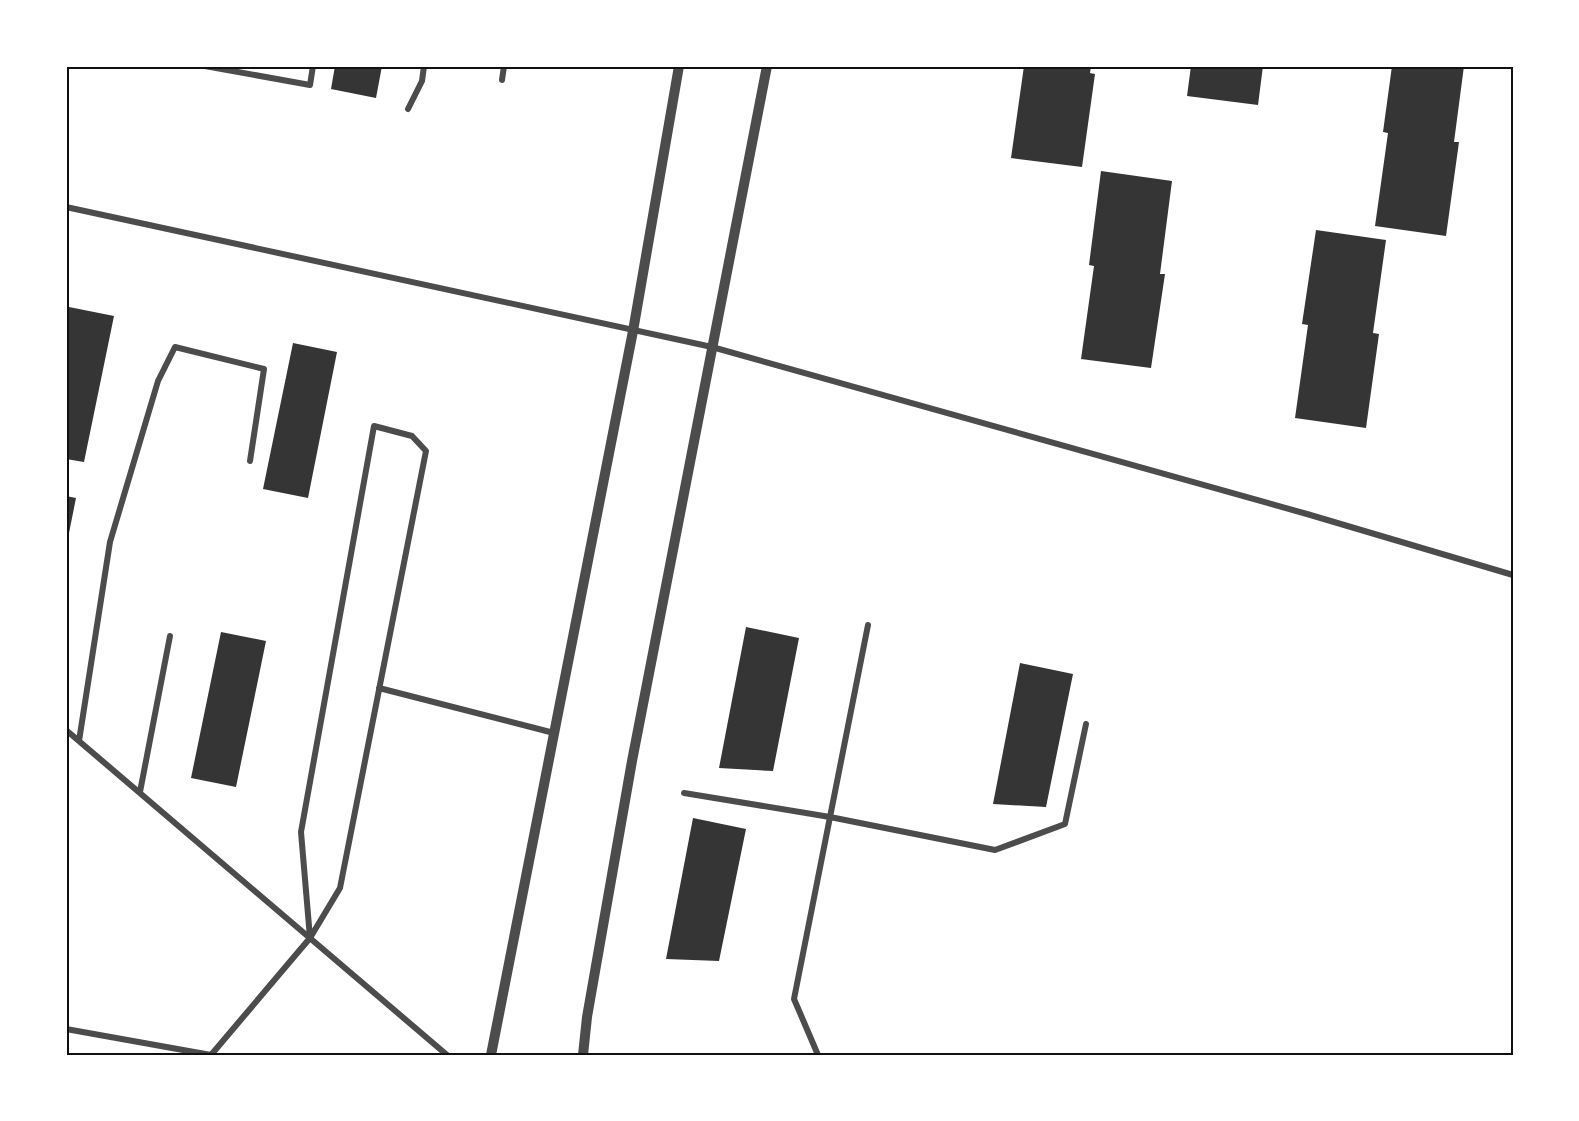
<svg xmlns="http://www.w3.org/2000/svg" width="1579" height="1121" font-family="'PT Sans',sans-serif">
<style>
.building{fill:#353535}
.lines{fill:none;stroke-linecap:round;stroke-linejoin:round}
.minor{stroke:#4c4c4c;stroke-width:6}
.tertiary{stroke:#4c4c4c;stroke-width:10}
.neatline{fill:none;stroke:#111;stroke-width:2}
</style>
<rect width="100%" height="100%" fill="#fff"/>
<path class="building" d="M335 66H382L376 98 331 89Z
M1024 66H1091L1090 73 1095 74 1082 167 1011 158Z
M1191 66H1263L1258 105 1187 96Z
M1392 66H1464L1454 142H1459L1446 236 1375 226 1388 133 1383 132Z
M1101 171 1172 181 1160 274H1165L1151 368 1081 359 1094 266 1089 265Z
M1316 230 1386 240 1373 333 1379 334 1366 428 1295 418 1308 325 1302 324Z
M69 307 114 316 84 462 66 459V321Z
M293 343 337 352 308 498 263 489Z
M66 496 76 498 67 543H66Z
M746 627 799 638 773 771 719 768Z
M221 632 266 641 236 787 191 778Z
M1020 663 1073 674 1046 807 993 804Z
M693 818 746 829 719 961 666 959Z"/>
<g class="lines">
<path class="minor" d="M205 66 310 85 313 66
M502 80 504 66
M408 109 422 81 424 66
M66 207 712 347 1307 514 1513 575
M379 688 554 733
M66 730 447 1055
M79 741 110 542 158 381 175 347 264 369 250 461
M140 792 170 636
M684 793 830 817 995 850 1065 824 1086 724
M66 1029 211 1055
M211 1055 310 938 301 832 374 426 412 436 426 451 340 888 310 938
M818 1055 794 999 868 625"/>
<path class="tertiary" d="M491 1055 633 331 679 66
M583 1055 587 1017 632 761 767 66"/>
</g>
<rect width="1579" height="1121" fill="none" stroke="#ffffff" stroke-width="135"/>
<rect x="68" y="68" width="1444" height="986" class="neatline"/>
</svg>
